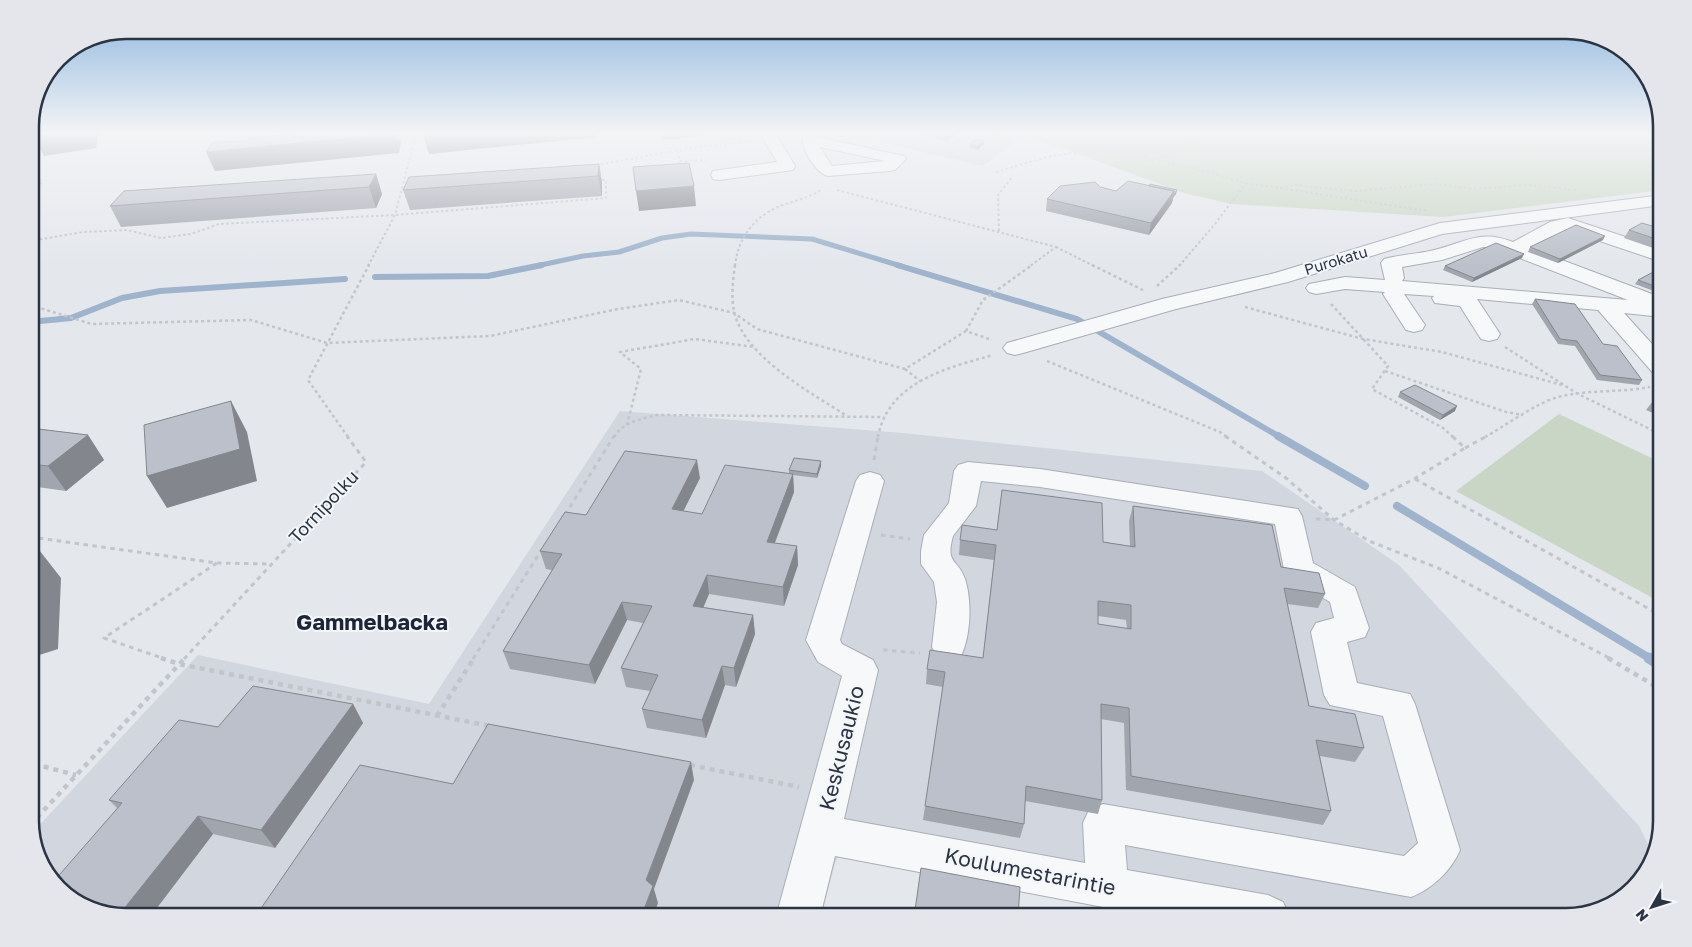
<svg xmlns="http://www.w3.org/2000/svg" width="1692" height="947" font-family="'Golos Text',sans-serif">
<style>
.built{fill:#d2d6de}
.green{fill:#c9d6c5}
.lines{fill:none;stroke-linecap:round;stroke-linejoin:round}
.stream-far3{stroke:#9fb4cc;stroke-width:5}
.stream-far2{stroke:#9fb4cc;stroke-width:6}
.stream-far1{stroke:#9fb4cc;stroke-width:8}
.stream{stroke:#9fb4cc;stroke-width:11}
.minor-casing{stroke:#a9aeb7;stroke-width:2}
.path-far3{stroke:#c2c5cb;stroke-width:2;stroke-dasharray:2.5 2.5;stroke-linecap:butt}
.path-far2{stroke:#c2c5cb;stroke-width:2.5;stroke-dasharray:3 3;stroke-linecap:butt}
.path-far1{stroke:#c2c5cb;stroke-width:3;stroke-dasharray:4.5 4.5;stroke-linecap:butt}
.path{stroke:#c2c5cb;stroke-width:4.5;stroke-dasharray:5 5;stroke-linecap:butt}
.minor{fill:#f7f8fa;fill-rule:evenodd}
.wall{fill:#a1a5ae;fill-rule:evenodd}
.shaded-wall{fill:#83868d}
.building{fill:#bbc0ca;stroke:#83868d;fill-rule:evenodd}
.labels{text-anchor:middle;stroke-width:4;stroke-linejoin:round;paint-order:stroke}
.far-street-label{font-size:15px;fill:#2b3445;stroke:#f4f6f9}
.street-label{font-size:18px;fill:#2b3445;stroke:#f4f6f9}
.near-street-label{font-size:21px;fill:#2b3445;stroke:#f4f6f9}
.district-label{font-size:22px;font-weight:bold;fill:#1d2536;stroke:#f4f6f9}
.rim{fill:none;stroke:#2b3445;stroke-width:2.5}
</style>
<rect width="100%" height="100%" fill="#e4e7ec"/>
<path class="built" d="M845 134H1025L983 166Z
M620 411 903 433 1262 471 1399 565 1639 826 1653 854 1649 869 1614 904 1567 917H1316L853 828 835 863 821 917H126L78 904 46 874 32 833 198 655 429 704Z"/>
<path class="green" d="M1038 134H1662V190L1443 217 1232 204 1184 193 1076 153 1030 138Z
M1559 414 1662 463V603L1456 491Z"/>
<g class="lines">
<path class="stream-far3" d="M536 266 583 256 619 252 662 238 691 234 812 239 901 266"/>
<path class="stream-far2" d="M897 265 1077 319 1280 437
M375 277 488 276 542 265
M30 322 71 318 122 298 160 291 345 279"/>
<path class="stream-far1" d="M1278 436 1365 486
M1397 506 1651 659"/>
<path class="stream" d="M1649 658 1662 666"/>
<g class="minor-casing">
<path id="minor" d="M765 134H776L795 166 793 170 719 180 713 179 711 175 713 171 777 162 762 137Z
M802 134H818L817 137 904 156 906 159 895 170 889 171 828 176C814 172 801 147 802 134ZM820 147 885 161 832 166Z
M1662 195V205L1442 234 1288 282 1176 309 1023 353 1015 355 1007 353 1003 348 1007 343 1162 299 1275 273 1440 223Z
M1568 218 1662 249V262L1567 230 1530 248 1652 294 1655 299 1652 303H1662V317L1624 313 1662 355V376L1654 374 1598 310 1477 299 1500 334 1497 339 1489 341 1481 339 1460 306 1435 303 1432 298 1434 296 1404 294 1425 325 1422 330 1414 332 1406 330 1383 294 1385 292 1345 289 1316 294 1309 292 1306 288 1309 284 1345 277 1385 280 1381 263 1384 259C1399 255 1415 254 1430 251 1463 244 1479 228 1513 242L1550 222ZM1483 247H1491L1628 300 1402 281 1404 278 1402 267 1442 260Z
M968 462 1040 469 1298 509 1302 516 1313 563 1355 587 1369 628 1365 637 1347 642 1357 683 1410 694 1415 704 1460 850C1451 871 1432 889 1411 897L1125 845 1127 870 1268 895 1283 902 1290 917H1156L835 856 820 917H776L842 676 818 662 806 640 856 481 860 475 870 472 880 475 884 481 840 640 842 644 873 660 878 670 844 819 1085 863 1083 823 1089 810 1103 804 1404 856 1418 843 1383 716 1330 705 1324 695 1311 632 1316 623 1334 618 1330 602 1288 577 1284 569 1275 524 1040 487 981 481 976 506 953 536C945 565 958 558 965 579 972 600 971 636 961 656L949 660 937 656 932 647 937 602 934 582 921 564V551L924 535 949 503 954 471 958 465Z"/>
</g>
<path class="path-far3" d="M909 134 960 145 972 138 1000 143 1013 134
M1130 134 1151 161 1176 153 1199 134
M678 151 680 165
M680 161 706 160
M596 165 686 149 751 141
M996 172C1021 165 1047 155 1074 153 1131 149 1191 168 1246 183L1215 224 1179 266
M1246 183 1428 211
M30 187 42 183 30 169 40 146
M1275 188 1295 185 1356 191 1435 184 1476 189 1528 185 1578 190
M837 190 1056 247 1030 266
M999 231 998 195 1013 176
M30 241 83 232 127 230 161 238 191 234 219 224 395 215 606 198V180H599
M1056 247 1094 266
M368 266 395 215 416 134
M735 266C738 237 755 215 783 205 796 200 810 198 822 189"/>
<path class="path-far2" d="M735 265C733 279 731 297 734 311 744 357 810 392 847 416
M1092 265 1143 290
M1157 286 1180 265
M1331 304 1388 366 1372 389 1443 428 1453 437
M30 305 92 324 251 320 327 343 490 336 618 309 679 300 734 313 757 329 905 369 966 331 992 340
M1245 307 1363 339 1442 352 1562 385
M966 331 983 300 1032 265
M1505 347 1578 394 1662 435
M1047 361 1220 432 1227 437
M905 369 920 381
M1385 371 1506 412 1523 415
M627 425 641 369 620 352 695 339 754 347
M348 437 308 380 369 265
M614 437C623 422 641 419 657 415L884 417
M878 437C888 382 947 368 993 355
M1485 437C1503 427 1537 403 1555 398 1586 389 1619 393 1650 387"/>
<path class="path-far1" d="M1225 436 1286 478 1334 520 1369 541 1438 568 1611 659
M1465 448 1487 436
M874 460 878 436
M1415 479 1662 616
M565 515 614 436
M1316 519 1334 520 1414 479 1465 448 1452 436
M881 535 910 539
M30 537 217 563 104 638 165 659
M217 563 271 564
M883 650 920 653
M184 659 366 462 347 436
M473 659 542 549"/>
<path class="path" d="M161 658 179 664 490 726
M1608 658 1662 690
M437 716 474 658
M30 763 34 764 30 766
M34 764 76 775
M690 765 799 787
M30 825 185 658"/>
<use href="#minor" class="minor"/>
</g>
<path class="wall" d="M661 134H707V135L664 140Z
M912 134H958L946 141Z
M984 134H1003L999 137Z
M984 140V144L977 150 970 148V144Z
M599 164 602 183V196L410 210 403 190Z
M376 174 382 194 376 208 121 227 110 206Z
M1149 186 1177 190 1176 194 1173 198 1172 203 1149 235 1046 211 1047 199 1100 187 1116 191Z
M1662 229V251L1624 238 1629 230Z
M1603 240 1558 263 1528 252 1530 247Z
M1522 258 1472 282 1443 270 1445 266Z
M1662 270V294L1635 284 1638 280Z
M1535 299 1603 344 1642 380 1639 385 1597 380 1575 346 1558 344 1532 304Z
M1659 317H1662V328L1656 321Z
M1400 392 1455 411 1440 420 1398 397Z
M1662 394V417L1646 410 1653 401Z
M30 428 88 435 104 460 66 491 30 486Z
M821 461V466L817 478 793 475 794 492 775 543 797 546 798 565 784 606 709 594 703 607 753 615 755 634 736 687 725 685 706 738 647 728 642 709 650 691 626 687 621 668 643 623 627 620 595 684 510 669 503 651 552 570 546 569 540 551 586 515 700 478 683 511 702 514 789 474V470Z
M1002 490 1103 542 1130 546 1129 521 1133 506 1281 567 1325 594 1318 608 1287 604 1309 706 1364 748 1355 762 1320 756 1331 811 1323 825 1126 790 1124 723 1101 719 1102 800 1098 814 1025 801 1024 824 1020 838 923 820 943 687 926 684 927 669 983 658 994 560 959 555 960 540 997 530ZM1098 616 1126 620 1127 629 1098 624Z
M353 704 363 723 275 848 213 834 150 917H126L117 808 109 800 218 727Z"/>
<path class="shaded-wall" d="M31 134H98L96 148 44 156Z
M295 134 299 143 393 134H398L401 143 399 153 215 171 206 152 293 138Z
M442 134H597L598 137 429 154 423 135Z
M664 134H707V135L664 140Z
M947 134H958L946 141Z
M984 140V144L977 150V146Z
M599 164 602 183V196L598 176Z
M376 174 382 194 376 208 369 187Z
M30 179 35 188 30 208Z
M694 186 696 206 639 211 636 191Z
M1177 190 1176 194 1173 198 1172 203 1149 235 1151 223 1174 191Z
M1605 236 1603 240 1558 263 1560 259Z
M1524 254 1522 258 1472 282 1474 278Z
M231 401 247 432 257 481 167 508 147 476Z
M1457 406 1455 411 1440 420 1443 415Z
M88 435 104 460 66 491 48 466Z
M697 460 700 478 675 528 672 509Z
M821 461V466L817 478V474Z
M793 474 794 492 768 560 767 542Z
M36 546 61 578 58 649 30 658V616Z
M797 546 798 565 784 606 783 587Z
M707 575 709 594 696 625 693 606Z
M622 602 627 620 595 684 589 665Z
M753 615 755 634 736 687 734 668Z
M722 666 725 685 706 738 702 720Z
M353 704 363 723 275 848 261 830Z
M691 762 694 780 654 889 658 903 653 917H641L646 880Z
M198 816 213 834 150 917H126L119 915Z"/>
<path class="building" d="M293 134H295L293 138 310 136 311 134H393L206 152 213 142 248 141 249 138Z
M423 134H442L423 135Z
M977 139 984 140 977 146 970 144Z
M689 163 694 186 636 191 633 167Z
M599 164 598 176 403 190 409 177Z
M376 174 369 187 110 206 124 191Z
M1128 181 1174 191 1151 223 1047 199 1060 186 1095 182 1100 187 1116 191Z
M1150 184 1177 190 1174 194V191L1149 186Z
M1642 223 1662 229V241L1629 230Z
M1576 225 1605 236 1560 259 1530 247Z
M1496 243 1524 254 1474 278 1445 266Z
M1659 269 1662 270V289L1638 280Z
M1535 299 1575 304 1603 344 1617 346 1642 380 1600 375 1577 341 1560 339Z
M1415 385 1457 406 1443 415 1400 392Z
M1662 394V405L1653 401Z
M231 401 240 449 147 476 144 425Z
M30 428 88 435 48 466 30 464Z
M625 451 697 460 672 509 702 514 725 465 793 474 767 542 797 546 783 587 707 575 693 606 753 615 734 668 722 666 702 720 642 709 658 675 621 668 652 606 622 602 589 665 503 651 562 554 540 551 565 512 586 515Z
M794 458 821 461 817 474 789 470Z
M1002 490 1102 503 1103 542 1135 547 1133 506 1272 525 1281 567 1319 573 1325 594 1284 588 1309 706 1355 714 1364 748 1316 740 1331 811 1131 776 1129 708 1101 704 1102 800 1026 786 1024 824 925 806 945 672 927 669 930 650 983 658 996 545 960 540 962 525 997 530ZM1098 601 1131 605V629L1098 624Z
M36 546 31 616H30V547Z
M253 686 353 704 261 830 198 816 119 915 78 904 54 881 122 803 109 800 179 720 218 727Z
M488 724 691 762 646 880 653 886 641 917H255L360 765 453 784Z
M921 868 1020 887 1018 917H914Z"/>
<linearGradient id="sky" x2="0" y2="1"><stop stop-color="#8bb4dd"/><stop offset="0.5" stop-color="#f3f4f6"/><stop offset="1" stop-color="#f3f4f6" stop-opacity="0"/></linearGradient>
<rect width="1692" height="266" fill="url(#sky)"/>
<g class="labels">
<g class="far-street-label">
<text transform="translate(1336 261) rotate(-17)" y="5">Purokatu</text>
</g>
<g class="street-label">
<text transform="translate(324 507) rotate(-47)" y="6">Tornipolku</text>
</g>
<g class="near-street-label">
<text transform="translate(842 748) rotate(-76)" y="7">Keskusaukio</text>
<text transform="translate(1030 872) rotate(11)" y="7">Koulumestarintie</text>
</g>
<g class="district-label">
<text x="372" y="630">Gammelbacka</text>
</g>
</g>
<path d="M0 0H1692V947H0ZM126 39H1566A87 87 0 0 1 1653 126V821A87 87 0 0 1 1566 908H126A87 87 0 0 1 39 821V126A87 87 0 0 1 126 39Z" fill="#e4e6eb" fill-rule="evenodd"/>
<path class="rim" d="M126 39H1566A87 87 0 0 1 1653 126V821A87 87 0 0 1 1566 908H126A87 87 0 0 1 39 821V126A87 87 0 0 1 126 39Z"/>
<g transform="translate(1652 907) rotate(231)" stroke="#f4f6f9" stroke-width="4" paint-order="stroke">
<path d="M0-4L9 19L0 12L-9 19Z" fill="#2b3445"/>
<text y="-8" font-size="14" font-weight="bold" text-anchor="middle" fill="#2b3445">N</text>
</g>
</svg>
